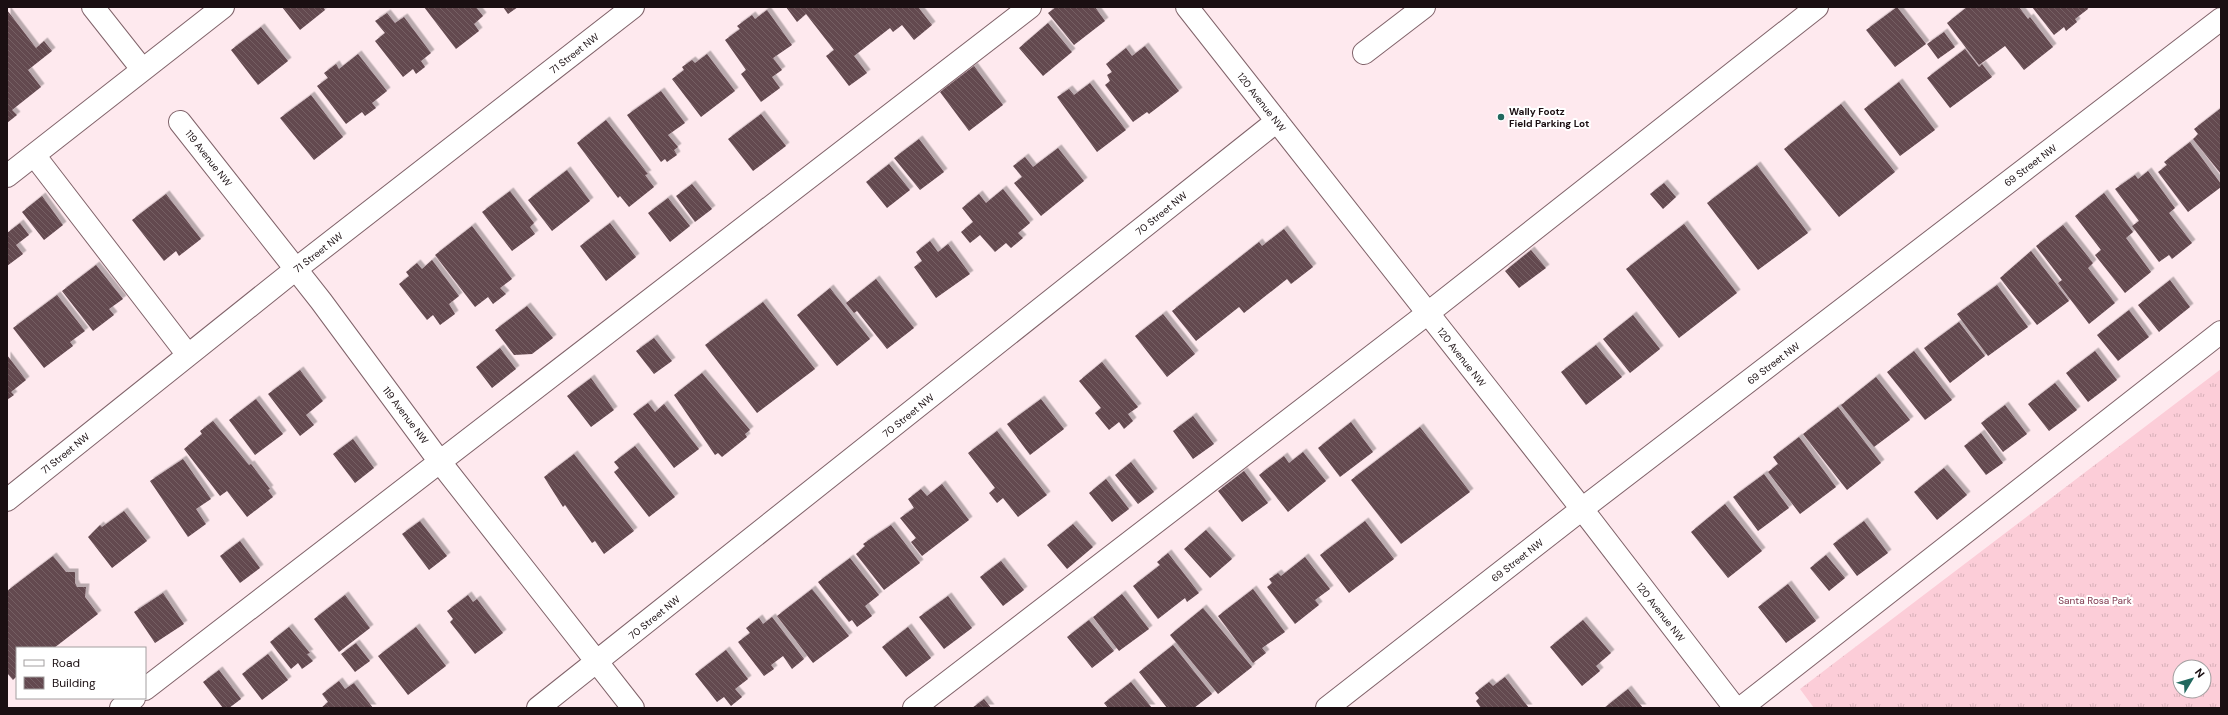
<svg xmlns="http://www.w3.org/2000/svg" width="2228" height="715" font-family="'DM Sans',sans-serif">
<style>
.grass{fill:url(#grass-tufts);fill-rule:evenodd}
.building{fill:url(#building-back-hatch);filter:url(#shadow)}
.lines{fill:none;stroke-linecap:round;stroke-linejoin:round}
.minor-casing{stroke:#80636a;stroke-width:24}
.minor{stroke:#fff;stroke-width:22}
.poi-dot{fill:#21685e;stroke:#fff;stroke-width:1.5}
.labels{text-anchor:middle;stroke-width:4;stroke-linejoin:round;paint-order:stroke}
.street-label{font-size:10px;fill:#1a0f12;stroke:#fff}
.poi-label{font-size:10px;font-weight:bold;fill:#1a0f12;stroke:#fff;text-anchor:start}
.park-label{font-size:10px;fill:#7f384e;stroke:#fff}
</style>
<defs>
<pattern id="grass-tufts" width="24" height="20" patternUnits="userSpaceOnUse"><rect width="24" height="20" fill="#fccdd8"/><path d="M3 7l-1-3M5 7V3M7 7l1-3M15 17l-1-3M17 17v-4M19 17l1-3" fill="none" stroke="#d7afb8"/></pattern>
<pattern id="building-back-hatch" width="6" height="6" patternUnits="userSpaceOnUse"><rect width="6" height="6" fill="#63484f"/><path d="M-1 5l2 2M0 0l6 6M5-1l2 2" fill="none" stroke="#745e64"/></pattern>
<filter id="shadow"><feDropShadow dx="3.5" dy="-3.5" stdDeviation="0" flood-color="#0004"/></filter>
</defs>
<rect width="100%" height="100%" fill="#fee9ee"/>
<path class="grass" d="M2221 369V708H1814L1800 689ZM2180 667H2204V691H2180Z"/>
<path class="building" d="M282 7H323L325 10 300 30Z
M424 7H476L483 16 474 24 479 31 456 49Z
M503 7H518L508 14Z
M786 7H918L932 25 914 40 902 25 893 32 890 28 854 56 867 73 849 86 826 56 834 50 806 14 797 22Z
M1056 7H1095L1105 21 1074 45 1048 13Z
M1897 7 1926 44 1895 67 1866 30Z
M1967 7H2019L2028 19 2030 17 2053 47 2024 70 2005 46 1979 65 1947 23Z
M2032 7H2087L2088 9 2075 19 2077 22 2066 31 2064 27 2054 35Z
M7 10 36 48 44 41 52 51 28 70 41 87 12 110 17 115 7 123Z
M767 10 792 45 773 58 782 70 772 77 780 88 761 102 741 74 746 70 725 40 740 29 737 26 752 15 755 19Z
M387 13 395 23 404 17 431 53 421 61 425 67 416 74 413 69 403 77 375 41 385 33 375 21Z
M1048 23 1072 52 1043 76 1019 48Z
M261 27 288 61 258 85 231 50Z
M1944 32 1955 47 1938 59 1927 44Z
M1145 46 1179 91 1149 114 1147 112 1133 122 1105 85 1110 81 1107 75 1112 72 1106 64 1126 48 1132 56Z
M1965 49 1979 67 1982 64 1992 77 1950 108 1927 78Z
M358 54 387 91 372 103 376 108 365 116 362 112 346 124 317 86 328 78 324 73 336 64 339 69Z
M707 54 735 91 701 117 672 79 684 70 682 67 692 60 695 63Z
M974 66 1003 105 969 131 940 92Z
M1899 82 1935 130 1900 156 1864 109Z
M1090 83 1126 130 1097 152 1057 97 1069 89 1074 95Z
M661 91 685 123 668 135 678 147 674 150 677 155 667 162 665 159 661 162 627 115Z
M311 95 343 137 314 160 280 118Z
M1841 104 1895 172 1839 217 1784 149Z
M2221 108V174L2193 139 2198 134 2194 129Z
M761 114 786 146 753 171 728 139Z
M606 120 648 174 645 175 654 187 629 207 620 196 618 198 577 143Z
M919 139 944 172 920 190 894 158Z
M2190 142 2221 184V187L2188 212 2158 172 2167 165 2164 162Z
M1058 148 1084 181 1041 216 1014 183 1022 177 1013 166 1025 157 1033 167Z
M889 164 910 190 887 208 866 182Z
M1757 165 1808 233 1758 270 1707 203Z
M567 170 590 201 552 231 528 200Z
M2148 171 2175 208 2169 213 2192 243 2172 259 2169 255 2159 262 2132 226 2139 221 2115 189 2135 175 2138 179Z
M1664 183 1676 197 1663 209 1650 194Z
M692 184 712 209 695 222 676 196Z
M1003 189 1030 223 1018 233 1023 238 1011 248 1006 243 995 252 980 235 970 243 961 232 973 222 962 208 979 194 986 203Z
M510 191 534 223 530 227 535 234 512 251 482 212Z
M2104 193 2133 232 2126 238 2151 272 2125 293 2095 255 2101 250 2075 216Z
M166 194 201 239 179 256 176 251 164 261 132 220Z
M42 196 63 225 44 240 22 212Z
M668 198 690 226 670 242 648 213Z
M20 223 29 235 16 245 23 254 7 266V233Z
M610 223 636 257 606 281 580 246Z
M1684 224 1737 293 1679 338 1626 269Z
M2063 225 2093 263 2088 268 2115 303 2089 324 2058 283 2062 280 2036 246Z
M472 226 512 279 500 288 506 294 493 304 488 297 475 307 435 255Z
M1284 229 1313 267 1291 284 1287 279 1244 313 1239 307 1196 341 1172 311 1259 242 1262 246Z
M930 241 938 252 948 244 970 274 936 298 914 267 922 261 916 252Z
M1531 250 1546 268 1519 288 1505 271Z
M2031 251 2069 301 2037 325 2000 278Z
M432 260 459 296 449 304 455 314 440 325 433 315 427 320 399 284 409 276 406 272 417 263 422 269Z
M96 265 123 299 109 309 114 315 93 331 62 291Z
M876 279 914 328 887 349 857 311 854 313 846 303Z
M2170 280 2190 307 2159 332 2138 305Z
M1997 285 2028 327 1988 356 1957 314Z
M830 288 870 339 837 366 797 315Z
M57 295 85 331 70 342 73 346 44 368 13 328Z
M763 302 815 369 757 413 705 345Z
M527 306 553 338 532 354 514 355 495 330Z
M2129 310 2149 337 2118 361 2097 335Z
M1163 314 1195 354 1167 377 1135 336Z
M1633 315 1660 349 1630 373 1603 339Z
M1959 322 1985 356 1950 383 1924 348Z
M654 338 672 361 654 374 636 351Z
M1596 345 1622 377 1586 405 1561 372Z
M500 348 516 369 492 388 476 367Z
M1914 351 1952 400 1925 420 1887 372Z
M2095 351 2117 380 2088 402 2066 373Z
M7 355 26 380 11 392 14 395 7 400Z
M1102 362 1138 407 1128 414 1133 421 1124 429 1119 422 1109 430 1095 413 1101 408 1079 381Z
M300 370 323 401 306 415 314 425 300 436 268 394Z
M702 373 750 430 745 434 747 437 722 457 718 453 715 455 674 395Z
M1876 377 1910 420 1874 447 1841 405Z
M591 378 614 410 591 427 567 396Z
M2055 383 2077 410 2049 431 2028 404Z
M256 399 283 434 255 455 229 420Z
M1041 399 1064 429 1030 455 1007 424Z
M648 403 655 412 664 404 699 449 674 468 633 414Z
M2005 405 2027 434 2003 452 1981 423Z
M1838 407 1881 463 1847 490 1803 434Z
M1193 416 1214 444 1193 459 1173 431Z
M213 421 249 465 251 464 270 489 268 490 273 497 247 517 227 491 220 496 184 449 202 434 200 431Z
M1351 422 1373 452 1340 477 1318 448Z
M1420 427 1470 492 1401 544 1351 480Z
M997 431 1047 495 1018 517 1003 498 997 503 989 493 995 488 968 453Z
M1981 433 2003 463 1986 475 1964 446Z
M1799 437 1836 487 1800 514 1768 472 1778 464 1773 457Z
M353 439 374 468 355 483 333 454Z
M635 446 675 497 649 517 614 472 619 468 614 462Z
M1303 452 1326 481 1288 512 1259 475 1284 456 1289 463Z
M574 454 634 531 604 554 595 541 592 543 565 505 563 507 544 477Z
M183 459 211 499 196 509 206 524 188 537 150 481Z
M1131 462 1154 492 1138 504 1115 475Z
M1944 468 1967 495 1937 520 1914 492Z
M1244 471 1268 503 1242 522 1218 491Z
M1764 474 1789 508 1758 531 1733 497Z
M1106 479 1129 509 1112 522 1089 493Z
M942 484 969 520 922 556 911 542 916 538 900 518 914 508 908 499 921 489 927 496Z
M1725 504 1762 551 1728 578 1691 532Z
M124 511 147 541 112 568 88 537 100 525 102 527Z
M420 521 447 556 429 570 402 534Z
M1365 521 1394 559 1349 593 1320 555Z
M1864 521 1888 553 1857 576 1833 544Z
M1073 524 1093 547 1067 569 1047 545Z
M891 525 920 563 884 590 856 554 865 546 863 544Z
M1206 530 1232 559 1210 578 1184 549Z
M240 541 260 568 240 583 220 556Z
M1168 553 1199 593 1187 602 1185 598 1158 619 1133 586 1160 565 1157 562Z
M1826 555 1845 578 1829 591 1810 568Z
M53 556 66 572H75V583L77 587H86L85 597 98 614 54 648H17V676L13 680 7 673V591Z
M1305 557 1330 589 1315 600 1319 605 1295 624 1267 587 1272 583 1269 579 1278 573 1281 576Z
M850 558 879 595 865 606 872 616 857 627 852 620 849 622 818 582Z
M1001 561 1024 590 1003 606 980 577Z
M1788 584 1816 621 1786 643 1758 607Z
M812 589 849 636 813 663 777 616Z
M1253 589 1285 632 1262 648 1266 653 1253 663 1218 616Z
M163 593 184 624 155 643 134 612Z
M1122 594 1149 629 1119 651 1093 617Z
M345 595 370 628 339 652 314 619Z
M468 595 473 602 477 599 503 633 475 654 450 622 453 619 447 611Z
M948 596 972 628 944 649 919 617Z
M1203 608 1252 667 1218 694 1170 635Z
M772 617 804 659 792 669 783 656 771 665 774 669 764 676 738 642 750 633 746 628 759 618 763 624Z
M1089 620 1114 651 1092 668 1067 637Z
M1583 620 1611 653 1596 666 1600 671 1582 686 1550 647Z
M289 627 310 653 307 654 313 661 302 669 298 663 291 669 270 642Z
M416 627 446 666 408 695 378 656Z
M908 627 931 658 906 677 882 647Z
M356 643 370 661 355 672 341 654Z
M1173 645 1212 694 1194 708H1167L1139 672Z
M726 650 748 679 735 689 742 697 731 706 724 697 717 702 695 674Z
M268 654 288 680 262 700 242 674Z
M219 670 241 699 229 708H223L203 682Z
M1505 677 1529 708H1481L1476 701 1479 698 1475 693 1489 682 1493 686Z
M339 681 345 689 354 683 373 708H321L328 702 322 694Z
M1131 682 1152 708H1108L1104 703Z
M1628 689 1643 708H1604Z
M984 699 991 708H972Z"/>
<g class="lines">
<g class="minor-casing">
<path id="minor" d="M93 7 142 69
M1187 7 1582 509 1735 708
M1364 53 1424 7
M180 122 321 301 440 462 633 708
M34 155 188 355
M7 176 223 7
M7 500 296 269 633 7
M145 689 1030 7
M121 708 134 698
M538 708 1277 121
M914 708 1428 313 1817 7
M1327 708 1582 509 2221 19
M1741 708 2221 332"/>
</g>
<use href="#minor" class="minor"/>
</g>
<circle class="poi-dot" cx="1501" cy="117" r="4"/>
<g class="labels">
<g class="street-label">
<text transform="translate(574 53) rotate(-38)" y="4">71 Street NW</text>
<text transform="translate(1262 102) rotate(52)" y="4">120 Avenue NW</text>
<text transform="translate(209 158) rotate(52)" y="4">119 Avenue NW</text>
<text transform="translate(2030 165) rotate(-37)" y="4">69 Street NW</text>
<text transform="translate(1161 213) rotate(-39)" y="4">70 Street NW</text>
<text transform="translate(318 252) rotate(-38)" y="4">71 Street NW</text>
<text transform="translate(1462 357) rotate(52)" y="4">120 Avenue NW</text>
<text transform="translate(1773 363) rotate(-37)" y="4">69 Street NW</text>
<text transform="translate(406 415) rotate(53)" y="4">119 Avenue NW</text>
<text transform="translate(908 415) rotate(-39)" y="4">70 Street NW</text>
<text transform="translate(65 453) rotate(-39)" y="4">71 Street NW</text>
<text transform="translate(1517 560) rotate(-38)" y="4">69 Street NW</text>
<text transform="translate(1661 612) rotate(52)" y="4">120 Avenue NW</text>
<text transform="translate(654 617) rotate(-39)" y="4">70 Street NW</text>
</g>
<g class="poi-label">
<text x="1509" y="115">Wally Footz<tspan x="1509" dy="12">Field Parking Lot</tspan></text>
</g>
<g class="park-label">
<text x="2095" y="604">Santa Rosa Park</text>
</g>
</g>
<rect width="2228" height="715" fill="none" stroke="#1a0f12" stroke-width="16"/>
<rect x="16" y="647" width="130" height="52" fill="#ffffff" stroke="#a39fa0"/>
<rect x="24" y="660" width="20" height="6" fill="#ffffff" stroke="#a39fa0"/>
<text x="52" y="667" font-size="12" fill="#1a0f12">Road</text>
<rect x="24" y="677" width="20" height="12" fill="url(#building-back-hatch)" stroke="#a39fa0"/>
<text x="52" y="687" font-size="12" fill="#1a0f12">Building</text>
<g transform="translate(2192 679) rotate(52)"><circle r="19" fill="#ffffff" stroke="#a39fa0"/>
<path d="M0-3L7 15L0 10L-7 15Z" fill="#21685e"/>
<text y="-6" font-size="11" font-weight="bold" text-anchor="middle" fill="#1a0f12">N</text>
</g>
</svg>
